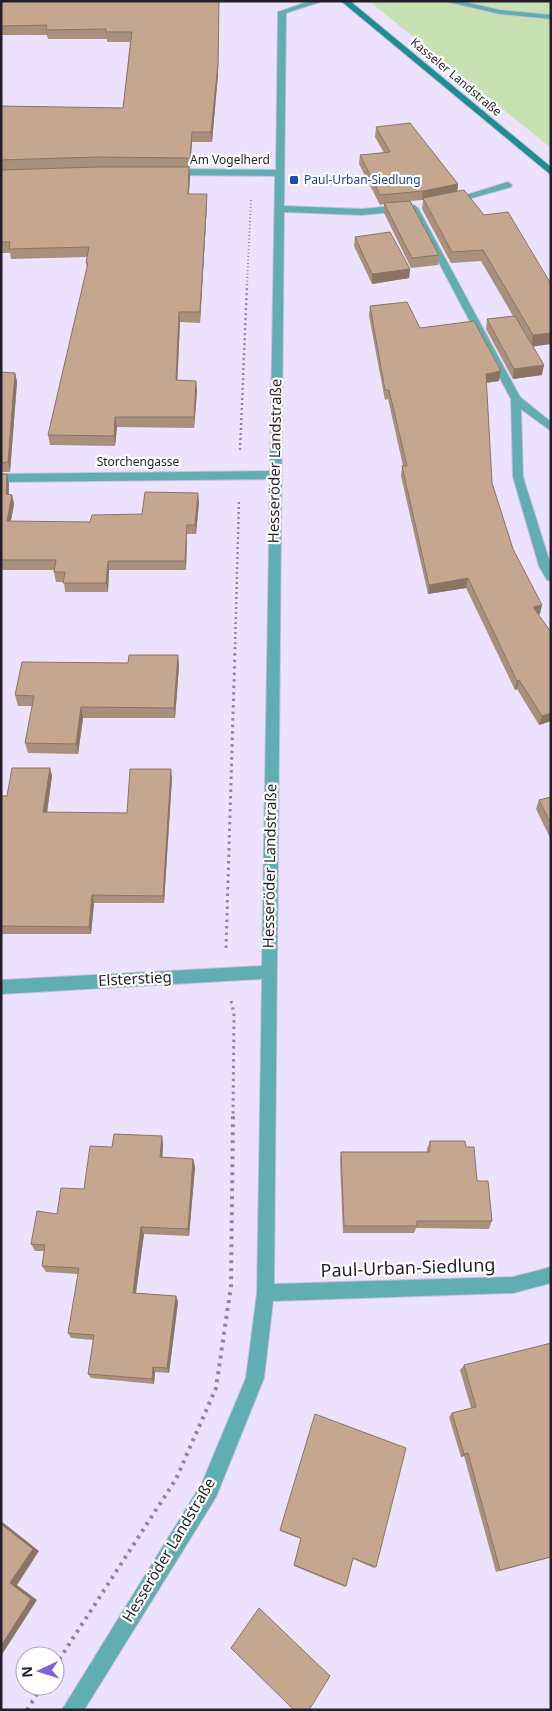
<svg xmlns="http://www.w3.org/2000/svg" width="552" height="1711" font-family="'Noto Sans',sans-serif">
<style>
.green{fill:#c8e1b2}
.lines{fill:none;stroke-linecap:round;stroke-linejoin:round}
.minor-casing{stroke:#c9bfd7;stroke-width:2}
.secondary-casing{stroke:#c9bfd7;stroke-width:2}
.path-far3{stroke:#90879b;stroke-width:2;stroke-dasharray:1 2.5;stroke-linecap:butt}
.path-far2{stroke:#90879b;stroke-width:2.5;stroke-dasharray:2 3;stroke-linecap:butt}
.path-far1{stroke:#90879b;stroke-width:3;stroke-dasharray:2.5 4;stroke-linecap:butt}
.path{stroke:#90879b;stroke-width:4;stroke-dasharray:3 5;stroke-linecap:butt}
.minor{fill:#60aeb1;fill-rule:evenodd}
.secondary{fill:#1c8d91;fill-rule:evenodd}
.wall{fill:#a9907c}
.shaded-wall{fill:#8a7565}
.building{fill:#c5a790;stroke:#8a7565}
.transit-dot{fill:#1a4fb4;stroke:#fff;stroke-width:2}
.labels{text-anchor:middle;stroke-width:4.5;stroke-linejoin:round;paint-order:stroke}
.far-street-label{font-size:12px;fill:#231e2a;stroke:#fff}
.far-transit-label{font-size:12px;fill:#164399;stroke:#fff;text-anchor:start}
.street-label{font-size:15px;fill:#231e2a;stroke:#fff}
.near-street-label{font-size:18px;fill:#231e2a;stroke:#fff}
</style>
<rect width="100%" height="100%" fill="#ede2fd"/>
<path class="green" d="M369 1H551V148Z"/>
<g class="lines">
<g class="minor-casing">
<path id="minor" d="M310 1H323L286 13 284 206 362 209 403 205 407 208 403 211 362 215 284 212 274 1284 513 1277 551 1267V1283L513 1293 273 1301 264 1378 216 1497 84 1710H62L202 1483 246 1378 257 1293 262 979 1 994V980L262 966 270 479 1 482V474L270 471 275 176 172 175 168 172 172 169 276 170 278 12Z
M444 1H460L500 10 551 15V19L500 14Z
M508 182 512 185 511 187 451 204 447 201Z
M414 205 418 208 520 397 551 422V431L521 409 523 477 551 566V581L547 580 539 566 513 477 511 399 410 208Z"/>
</g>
<g class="secondary-casing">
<path id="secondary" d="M341 1H350L551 167V175Z"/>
</g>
<path class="path-far3" d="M247 285 251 199"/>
<path class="path-far2" d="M240 450 247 284
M235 649 239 499"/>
<path class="path-far1" d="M226 948 235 648
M231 1001 234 1013 233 1115"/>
<path class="path" d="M55 1666 176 1479 216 1388 231 1286 233 1114
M27 1710 42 1686"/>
<use href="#minor" class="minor"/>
<use href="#secondary" class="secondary"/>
</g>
<path class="wall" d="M1 1H219L218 74 212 142H192L190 168H189L190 177 189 194H207V204L200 323 180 322 177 380 196 381 197 391 194 428 117 427 115 446 50 445 48 435 87 268 86 263 87 257 11 259 10 253H1V106L123 108 130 42H107V39H48L47 35H1Z
M376 127 458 184 457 192 484 215 551 284 533 346 542 375 513 379 486 329 487 319 513 316 481 261 451 263 422 209 423 200 410 201 439 255 438 265 411 268 384 213V204L380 205 359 164 360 155 384 153 375 137Z
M355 237 410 269 409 278 372 284 354 246Z
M370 306 420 328 499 381 486 383 492 483 513 549 540 614 538 615 551 721 539 725 517 689 515 690 466 588 428 594 401 476 402 466H403L388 399 385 400 369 316Z
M1 372 15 373 17 382 10 472H1Z
M1 474 9 484V494L12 495 14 504 11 521 90 522 142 514 199 502 196 534H187L186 570H109L108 592H65L64 582H56L54 572V570H1Z
M178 655 179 666 175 718H83L78 754 28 753 25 743 32 706H18L15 695 128 663Z
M50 768 52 776 47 812 127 813 172 778 164 903H94L91 934H1V796H7Z
M551 797V840L536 809 539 800Z
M162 1136 163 1145 162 1157 193 1159 195 1167 189 1236 144 1234 136 1293 176 1296 178 1302 169 1373 155 1372 154 1384 91 1378 88 1374 93 1340 71 1338 68 1333 78 1274 46 1272 42 1266 44 1251H35L31 1244 57 1214 84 1189 112 1147Z
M430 1141 466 1147 477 1181 492 1221 489 1229 416 1228 414 1233H343L340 1161 341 1152H427V1149Z
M464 1365 551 1557 496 1572 464 1456 461 1457 449 1417 452 1413 471 1408 460 1370Z
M280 1530 376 1567 374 1568 353 1559 346 1586 345 1587 294 1566 301 1539 280 1531Z"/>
<path class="shaded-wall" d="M219 1 218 74 212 142 211 132Z
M192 132V142L190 168V158Z
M189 167 190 177 188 204V194Z
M458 184 457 194 423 198V200H422L423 191Z
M207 194V204L200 323V312Z
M410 269 409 278 372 284V274Z
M179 312 180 322 177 391 176 380Z
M551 333V344L531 347 533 335Z
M544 365 542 375 513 379 514 369Z
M501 371 499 381 484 383 486 374Z
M15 373 17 382 10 472 8 462Z
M196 381 197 391 194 428V417Z
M115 417 117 427 115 446 114 436Z
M7 474 9 484 8 503 6 494Z
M198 493 199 502 196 534 195 525Z
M12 495 14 504 9 530 7 521Z
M187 525V534L186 570 185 561Z
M108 561 109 570 108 592 106 583Z
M468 578 466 588 428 594 429 585Z
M542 605 540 614 531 616 533 607Z
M178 655 179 666 175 718 174 708Z
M519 680 517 689 515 690 517 681Z
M81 707 83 718 78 754 76 744Z
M551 713V721L539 725 542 716Z
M50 768 52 776 46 820 43 812Z
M171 769 172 778 164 903 163 896Z
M92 895 94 903 91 934 89 927Z
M162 1136 163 1145 162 1165 160 1157Z
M193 1159 195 1167 189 1236 188 1229Z
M141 1227 144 1234 135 1299 133 1293Z
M176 1296 178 1302 169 1373 167 1368Z
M153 1367 155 1372 154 1384 152 1379Z
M468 1453 464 1456 461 1457 464 1454Z
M1 1521 39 1551 17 1585 37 1600 1 1656V1646L10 1583Z"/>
<path class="building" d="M1 1H219L218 64 211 132H192L190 158 97 157 1 160V106L123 108 132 32H106V29L46 30 47 25 1 26Z
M410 123 458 184 423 191 380 195 360 155 390 152 376 127Z
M97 167H189L188 194H207L200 312H179L176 380 196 381 194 417H115L114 436 48 435 88 263H86L89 247 9 249 10 242H1V170Z
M464 190 484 215 508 212 551 284V333L533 335 483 250 452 252 423 198Z
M410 201 439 255 412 258 384 203Z
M390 232 410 269 372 274 355 237Z
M407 302 420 328 474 321 501 371 486 374 492 483 513 549 542 605 533 607 551 632V713L542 716 519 680 517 681 468 578 429 585 402 466H407L389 390H385L370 306Z
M515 316 544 365 514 369 487 319Z
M1 372 15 373 8 462 1 463Z
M1 474H7L6 494 12 495 7 521 90 522 92 515 142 514 145 492 198 493 195 525H187L185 561H108L106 583H63L65 572H54L56 560H1Z
M129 655H178L174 708 81 707 76 744 25 743 34 696 15 695 22 662 128 663Z
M12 768H50L43 812 127 813 130 769H171L163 896 92 895 89 927 1 926V796H7Z
M551 797V824L539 800Z
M114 1134 162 1136 160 1157 193 1159 188 1229 141 1227 133 1293 176 1296 167 1368 153 1367 152 1379 88 1374 94 1335 68 1333 79 1268 42 1266 45 1245 31 1244 37 1211 57 1214 61 1188 84 1189 90 1146 112 1147Z
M430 1141H465L466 1147H474L477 1181H488L492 1221H417V1226H344L341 1152H430Z
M551 1343V1557L500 1570 468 1453 464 1454 452 1413 476 1407 464 1365Z
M315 1414 406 1448 376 1567 353 1558 346 1586 294 1565 301 1538 280 1530Z
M1 1524 33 1549 10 1583 31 1599 1 1646Z
M259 1608 330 1676 309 1710H294L231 1648Z"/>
<rect class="transit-dot" x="289" y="175" width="10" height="10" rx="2.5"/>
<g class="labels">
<g class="far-street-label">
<text transform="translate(456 77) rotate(40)" y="4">Kasseler Landstraße</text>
<text x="230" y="164">Am Vogelherd</text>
<text x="138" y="466">Storchengasse</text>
</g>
<g class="far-transit-label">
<text x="304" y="184">Paul-Urban-Siedlung</text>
</g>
<g class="street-label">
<text transform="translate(275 461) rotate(-89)" y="5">Hesseröder Landstraße</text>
<text transform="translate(270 866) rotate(-89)" y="5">Hesseröder Landstraße</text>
<text transform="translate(135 979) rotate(-3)" y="5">Elsterstieg</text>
<text transform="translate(169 1550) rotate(-59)" y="5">Hesseröder Landstraße</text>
</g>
<g class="near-street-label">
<text transform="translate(408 1268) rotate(-2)" y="6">Paul-Urban-Siedlung</text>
</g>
</g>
<rect width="552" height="1711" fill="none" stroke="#231e2a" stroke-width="5"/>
<g transform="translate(40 1671) rotate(266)"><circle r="24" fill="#ffffff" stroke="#a7a5aa"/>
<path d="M0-4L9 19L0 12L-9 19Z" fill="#7f61dc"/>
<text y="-8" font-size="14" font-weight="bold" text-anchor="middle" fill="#231e2a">N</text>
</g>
</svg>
